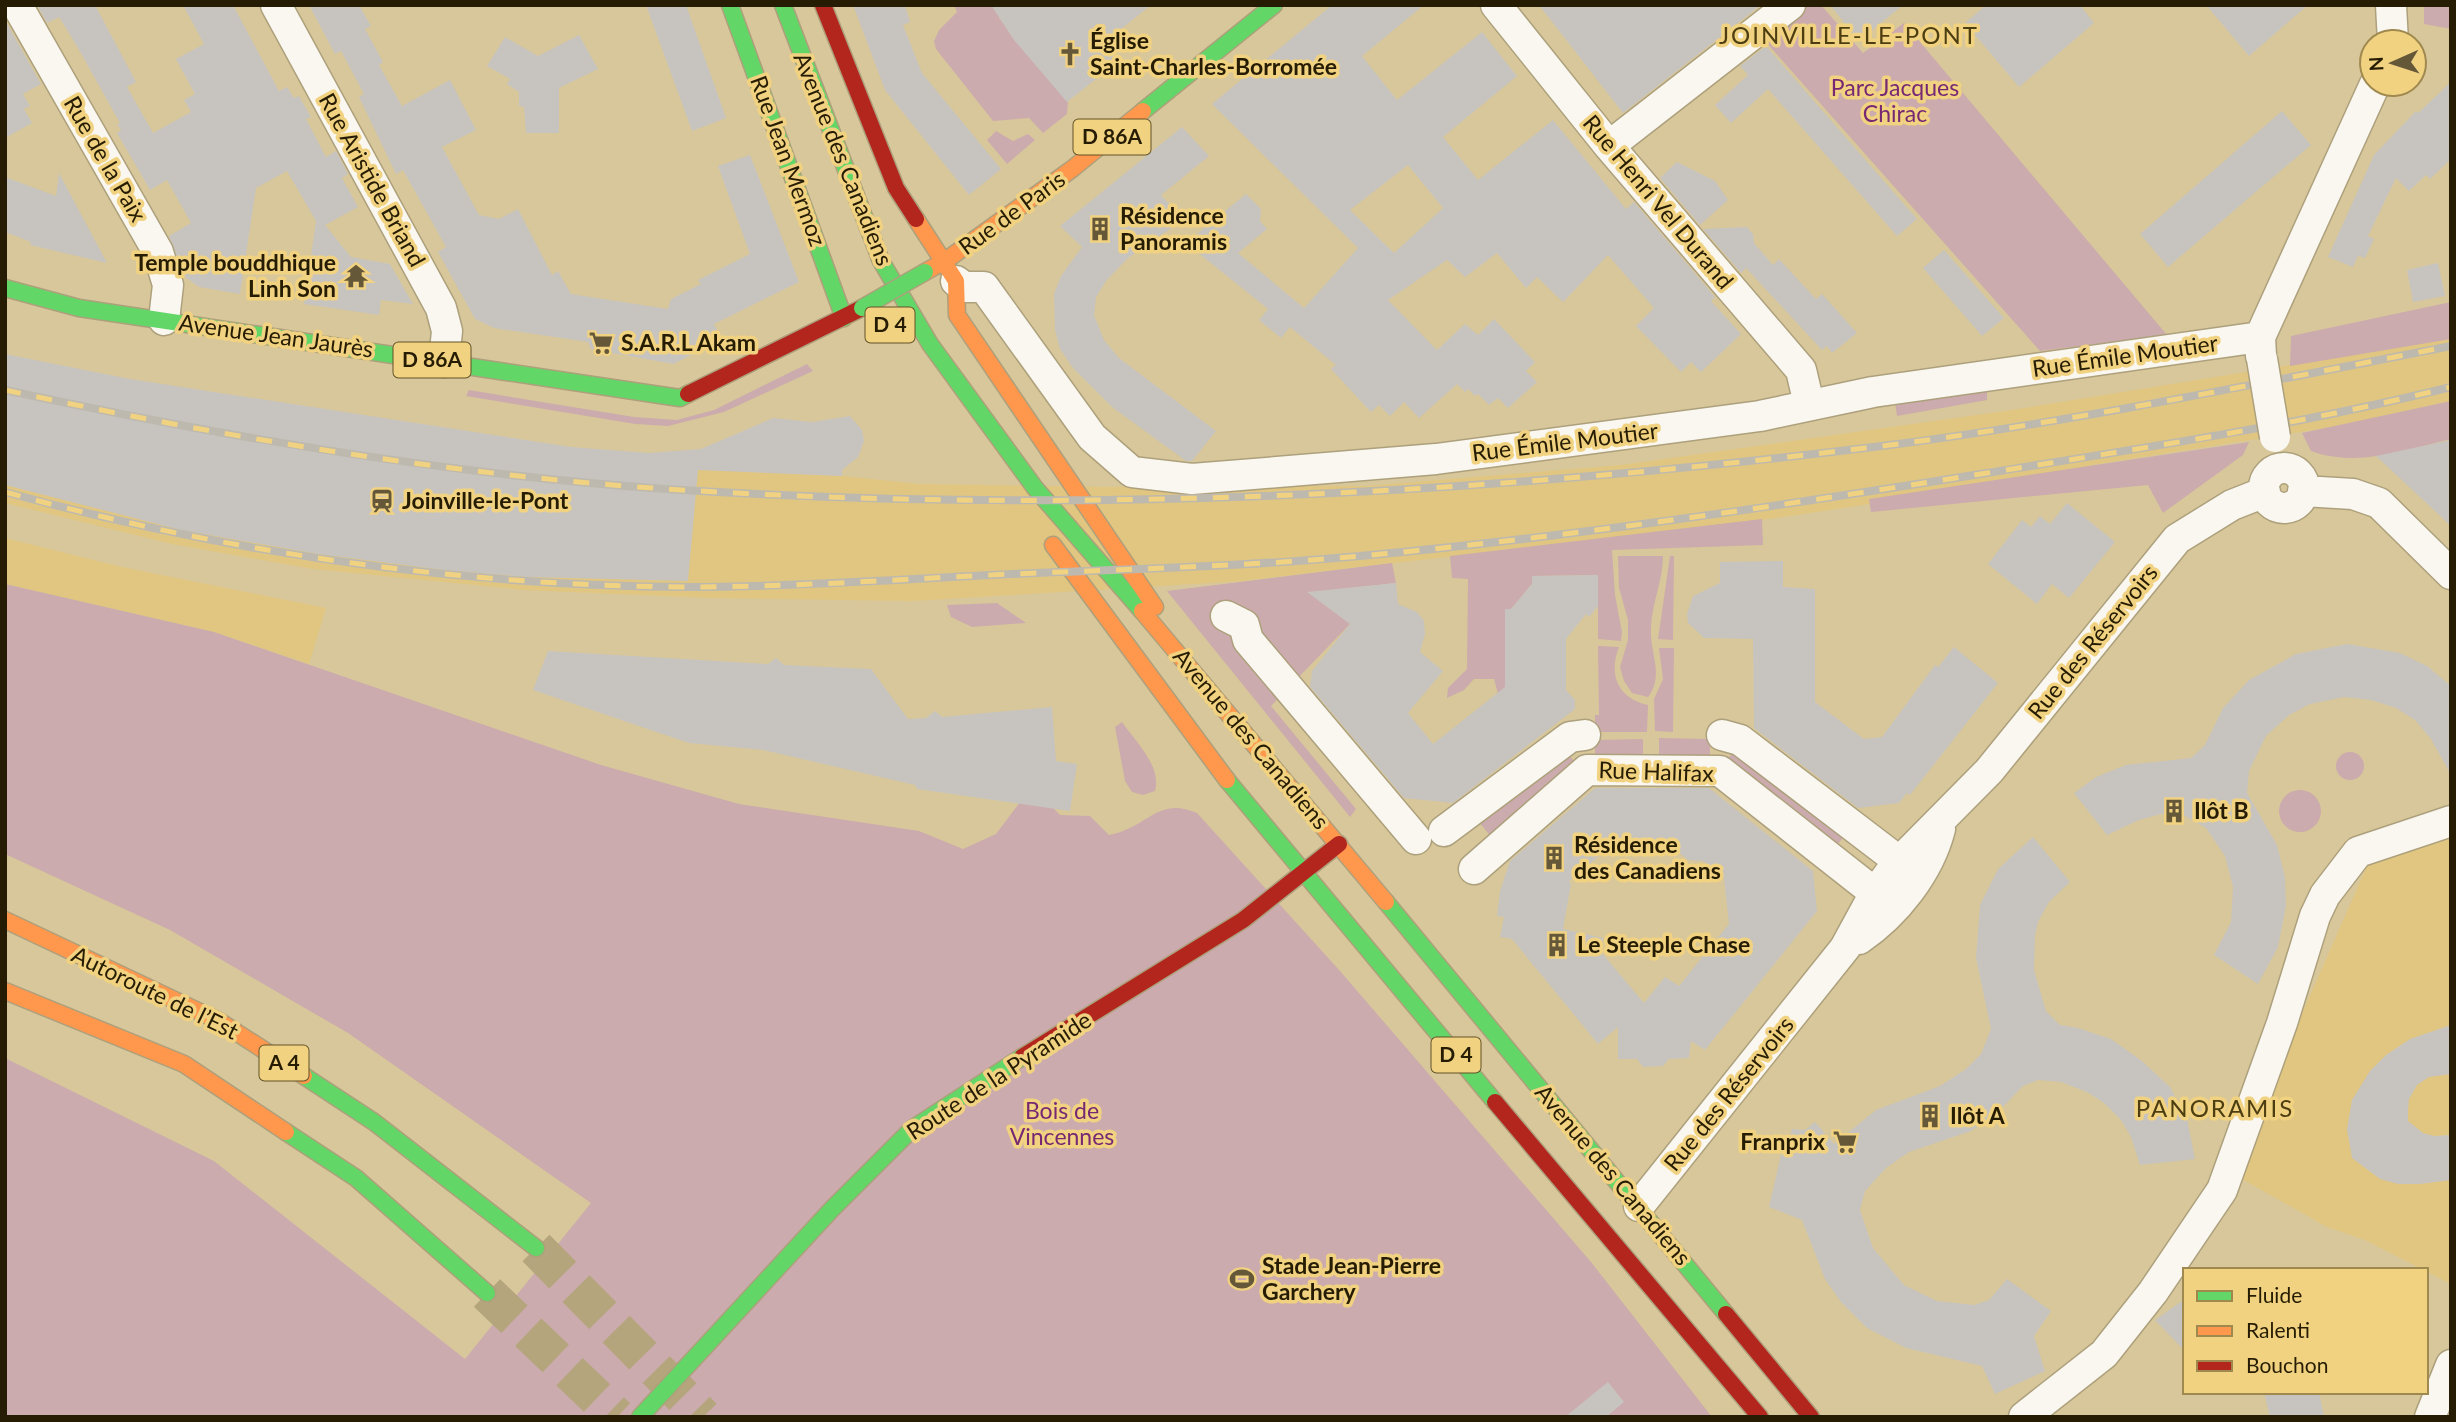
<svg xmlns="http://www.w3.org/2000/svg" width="2456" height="1422" font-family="Lato,sans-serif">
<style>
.built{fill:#e0c680}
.green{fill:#cbabad}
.building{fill:#c7c4bf;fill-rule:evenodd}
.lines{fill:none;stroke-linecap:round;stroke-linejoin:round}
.highway-tunnel{stroke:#b4a57c;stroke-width:38;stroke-dasharray:38 19;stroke-linecap:butt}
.street-casing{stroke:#ada07c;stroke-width:33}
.fast-casing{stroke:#ada07c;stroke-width:19}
.slow-casing{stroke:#ada07c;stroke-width:19}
.jam-casing{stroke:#ada07c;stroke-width:19}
.street{stroke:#f9f7f0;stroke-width:30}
.fast{stroke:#63d668;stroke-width:16}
.slow{stroke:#ff974d;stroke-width:16}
.jam{stroke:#b3261e;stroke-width:16}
.rail-casing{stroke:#beb9ae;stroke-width:8}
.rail{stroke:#f1d281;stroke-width:5;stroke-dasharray:16;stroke-linecap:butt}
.street-bridge-casing{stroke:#ada07c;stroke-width:33;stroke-linecap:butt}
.fast-bridge-casing{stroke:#ada07c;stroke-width:19;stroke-linecap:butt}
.street-bridge{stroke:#f9f7f0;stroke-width:30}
.fast-bridge{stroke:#63d668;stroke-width:16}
.labels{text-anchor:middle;stroke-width:7;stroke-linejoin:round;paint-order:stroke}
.shield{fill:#f1d281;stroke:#625329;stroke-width:2}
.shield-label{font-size:21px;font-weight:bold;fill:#251c03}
.poi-label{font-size:23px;font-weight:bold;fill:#251c03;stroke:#f1d281;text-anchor:start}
.park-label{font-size:23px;fill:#762873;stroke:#f1d281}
.street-label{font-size:23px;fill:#251c03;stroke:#f1d281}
.neighbourhood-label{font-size:24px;letter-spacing:2px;fill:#4d3e12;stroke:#f1d281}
</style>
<rect width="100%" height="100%" fill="#d8c79a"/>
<path class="built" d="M2451 339V401L2338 426 2092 465 2062 475 1777 518 1243 581 913 601 709 598 524 590 313 569 172 544 5 503V376L644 467 842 476 919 484 1107 487 1366 486 1621 465 2012 410Z
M5 538 122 567 326 608 309 664 214 632 5 584Z
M2451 833V1284L2365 1240 2327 1227 2242 1179 2301 1016 2371 857Z"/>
<path class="green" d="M954 5H1005L1000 10 999 18 1068 102 1067 114 1043 133 1029 118 993 121 936 49 934 41 939 30 957 12Z
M1807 5H1821L1863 53 1904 23 2167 335 2040 351 1764 40Z
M2424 5H2451V29L2424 24Z
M996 131 1013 141 1028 134 1035 140 1007 164 987 140Z
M2451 302V339L2290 366 2291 336Z
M807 364 813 371 724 412 668 426 635 424 466 396 469 390 634 417 677 420 714 410Z
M1987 391V400L1897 416 1895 402Z
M2451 401V439C2406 450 2356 468 2311 451L2302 433Z
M2249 442 2243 455 2163 513 2148 485 1871 512 1869 499Z
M1762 519 1763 545 1612 550 1615 595 1622 632 1621 641 1598 639V575L1532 576V584L1511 609H1505V660L1511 689 1498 694 1494 679H1474L1464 690 1447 698 1448 688 1467 669 1468 579 1452 578 1450 556Z
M1618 556H1663C1663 581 1652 602 1651 627 1649 652 1665 675 1648 697L1632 693 1624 681 1620 667 1628 640V620L1619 588Z
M1670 556H1674L1673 640 1658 639Z
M1392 563 1396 583 1314 592 1350 624 1271 706 1356 809 1350 817 1167 591Z
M5 584 214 632 601 765 739 804 919 831 963 849 996 834 1032 786 1060 815 1090 816 1109 835C1148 828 1157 796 1197 813L1340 971 1591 1262 1712 1417H5V1058L214 1161 465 1359 591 1203 348 1033 170 930 5 854Z
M997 603 1026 623 972 627 951 617 947 605Z
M1598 646 1619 647C1608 675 1618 698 1648 705L1647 732H1595V715H1599Z
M1659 648H1674L1673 732 1655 731 1654 699 1663 679Z
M1122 722C1135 741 1162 766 1155 791L1143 795 1132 792 1125 781 1115 727Z
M1659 738 1710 739V760H1659Z
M1643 739V760L1595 761V740Z
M1736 748 1846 834 1833 850 1724 764Z
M1566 751 1580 769 1493 839 1478 821Z
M2336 766a14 14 0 1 1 28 0a14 14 0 1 1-28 0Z
M2279 811a21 21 0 1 1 42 0a21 21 0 1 1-42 0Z"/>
<path class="building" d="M37 5H95L136 82 127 87 153 133 191 112 184 100 195 94 176 59 204 44 183 5H233L279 91 287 87 294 98 299 96 311 117 306 119 326 157 336 151 348 174 342 178 358 207 325 225 351 257 390 264 413 304 381 300 379 315 304 304 316 221 287 171 256 188 240 294 199 287 184 276 169 236 191 223 167 180 150 190 117 133 121 130 117 124 120 123 78 48 59 17 47 23Z
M309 5H359L371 26 365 29 383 62 379 65 402 106 450 80 476 130 442 147 479 215 499 219 518 209 552 275 558 271 571 294 668 309 671 299 701 284 698 280 750 254 718 166 750 155 799 282 714 324 720 336 712 340 714 344 673 364 591 349 588 342 494 328 475 319 438 252 446 247 403 170 396 174 359 97 364 94 341 51 335 54Z
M646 5H686L726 118 692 131Z
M853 5H905L910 22 903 25 922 73 1001 169 969 195 885 90Z
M991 5H1151L1105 42 1120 60 1067 102 1014 40Z
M1332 5H1424L1362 56 1397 100 1482 32 1517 76 1443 137 1478 180 1553 120 1626 209 1634 202 1715 297 1711 301 1741 334 1701 372 1691 362 1681 372 1636 326 1654 308 1608 255 1563 302 1537 277 1526 288 1497 253 1465 277 1447 260 1388 300 1437 350 1465 324 1478 335 1494 319 1535 362 1526 371 1537 382 1508 408 1498 398 1489 405 1478 394 1475 396 1468 389 1465 392 1457 384 1419 418 1404 402 1390 416 1379 405 1371 412 1331 369 1336 365 1290 327 1281 338 1259 320 1268 309 1186 243 1246 194 1261 209 1260 221 1267 229 1238 253 1304 308 1358 248 1212 104ZM1408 165 1443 208 1394 253 1350 210Z
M1539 5H1761L1623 113Z
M1830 5H1903L1859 41Z
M1986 5H2080L2094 23 2019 87 1965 23Z
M2206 5H2308L2249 56Z
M5 20 41 84 23 94 30 106 24 109 32 123 5 138Z
M579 35 598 69 559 88V133H526L524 107 519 106V92L507 84 510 79 487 66 505 37 538 56Z
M1766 46 1917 219 1897 236 1768 89 1731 123 1715 105 1748 75 1740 66Z
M2451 82V159L2430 179 2426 175 2409 191 2396 178 2368 236 2374 239 2365 258 2358 256 2353 267 2328 257 2374 155 2416 111 2418 113Z
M2282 111 2311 145 2168 267 2140 234Z
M1182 127 1209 156 1161 195 1183 220 1128 258 1106 281 1096 297 1094 315 1104 340 1119 358 1216 431 1192 461H1186L1112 407 1073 368 1060 349 1055 330 1054 294 1061 276 1082 247 1060 226Z
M1677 162 1715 181 1728 200 1700 225 1660 178Z
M59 173 107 263 30 245 31 242 5 232V177L56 196Z
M1747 227 1753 234 1754 243 1773 265 1779 259 1816 299 1822 294 1857 333 1832 353 1827 346 1822 350 1746 268 1741 273 1703 229Z
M1944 250 2004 318 1982 336 1923 268Z
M2438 263 2445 296 2413 302 2407 270Z
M5 354 130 379 571 447 649 453 701 449 773 418 812 422 850 416 862 430 864 441 858 457 842 470V476L698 470 688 581 527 577 444 570 318 554 181 530 5 485Z
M2451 440V526L2376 456Z
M2067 503 2115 542 2069 598 2052 584 2037 604 1988 564 2022 520 2031 527 2040 516 2050 524Z
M1783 561V587L1815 589V702L1864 739 1882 737 1935 665 1938 667 1954 647 1998 683 1910 795 1907 793 1899 803 1858 808 1754 728 1753 639 1704 638 1688 623 1687 614 1693 596 1720 583V562Z
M1598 575V606L1589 617 1586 614 1566 639V690L1575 700V709L1453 803 1404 798 1310 687 1312 671 1350 624 1307 592 1396 583 1398 604 1417 612 1424 621 1425 634 1420 652 1443 671 1408 713 1433 744 1505 687V609H1511L1532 584V576Z
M2347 644 2400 653 2427 666 2451 686V775L2431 739 2415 720 2396 708 2371 700 2344 697 2310 704 2289 715 2266 736 2249 771 2247 793 2277 845 2285 877 2286 906 2278 947 2258 984 2214 955 2231 922 2233 887 2225 856 2206 828 2185 816 2161 814 2139 820 2107 835 2074 793 2096 777 2126 765 2191 758 2205 745 2223 708 2249 680 2296 654Z
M548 651 768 664 776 658 784 665 871 669 908 719 926 718 935 711 942 717 1052 707 1056 761 1077 764 1070 811 917 789 915 785 763 750 689 743 533 690Z
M1595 788H1709L1813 871 1817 911 1705 1050 1691 1041 1689 1058 1669 1059 1663 1066 1643 1067 1637 1059H1618V1027L1598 1044 1512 939 1500 937 1504 917 1497 916 1500 891 1510 861ZM1618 849H1675L1688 860 1703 861 1724 878 1729 924 1679 986 1665 977 1644 1003 1601 952 1603 938 1563 929 1571 884 1569 881 1605 851 1609 856Z
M2033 837 2070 882 2049 902 2038 922 2035 936 2034 970 2046 1011 2060 1025 2078 1028 2111 1039 2142 1061 2170 1087 2187 1119 2195 1159 2140 1165 2131 1137 2121 1120 2104 1103 2087 1092 2061 1082 2038 1080 2023 1086 1998 1112 1971 1131 1909 1152 1886 1168 1865 1191 1860 1210 1873 1248 1904 1285 1937 1301 1974 1305 1989 1300 2007 1279 2051 1311 2034 1336 2045 1371 1995 1394 1982 1366 1906 1348 1867 1328 1841 1302 1825 1279 1802 1220 1769 1207 1781 1155H1785L1792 1129 1805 1130 1815 1122 1834 1144 1876 1110 1940 1086 1966 1069 1981 1054 1991 1029 1976 958 1980 905 1998 869Z
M2451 1025V1074L2429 1077 2417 1085 2409 1099 2408 1111V1121L2423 1133 2434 1136 2451 1135V1180L2420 1184H2398L2380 1179 2352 1158 2347 1129 2352 1100 2370 1071 2386 1055 2410 1039Z
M2185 1299V1351L2155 1320Z
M1608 1382 1624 1402 1606 1417H1565Z
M2264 1392H2319L2324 1417H2270Z"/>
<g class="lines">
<path class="highway-tunnel" d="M536 1248 703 1417
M487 1293 617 1417"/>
<g class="street-casing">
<path id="street" d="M17 5 158 252 168 285 164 320
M276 5 441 308 447 331 444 362
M1496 5 1609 146 1801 370 1809 404
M2391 5 2393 42
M1618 139 1790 5
M956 281 964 287H984L1092 437 1132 472 1192 479 1436 459 1760 416 1873 392 2260 337
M2261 356 2260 337 2375 84
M2264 488a20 20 0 1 1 40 0a20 20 0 1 1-40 0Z
M2303 491 2353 494 2379 503 2451 574
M1226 616 1244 625 1248 640 1416 839
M1722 735 1740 740 1900 862
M1444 831 1570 737 1585 735
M1474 869 1587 770 1720 771 1875 893
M1859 939C1896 914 1929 872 1940 829
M1639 1206 1845 948 1875 893 1895 866 1989 771 2177 539 2232 505 2265 492
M2024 1417 2104 1354 2153 1292 2222 1190 2282 1023 2315 916 2325 895 2358 852 2451 821
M2430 1417 2451 1365"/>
</g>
<g class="fast-casing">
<path id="fast" d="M730 5 844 318
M783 5 881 261 930 344 1035 488 1142 611
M1143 111 1274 5
M5 288 79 308 680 398 688 394
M1227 780 1495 1102
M1386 902 1726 1314
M304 1076 374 1122 536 1248
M286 1132 356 1178 487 1293
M640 1417 832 1209 912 1129 1022 1057"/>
</g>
<g class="slow-casing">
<path id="slow" d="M916 219 956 281 957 315 1155 607
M925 272 945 261 1072 169 1143 111
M1053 545 1227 780
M1142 611 1386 902
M5 920 219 1021 304 1076
M5 991 184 1064 286 1132"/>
</g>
<g class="jam-casing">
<path id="jam" d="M823 5 896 188 916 219
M688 394 862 308
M1022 1057 1243 920 1339 844
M1495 1102 1760 1417
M1726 1314 1811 1417"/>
</g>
<use href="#street" class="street"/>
<use href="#fast" class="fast"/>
<use href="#slow" class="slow"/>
<use href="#jam" class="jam"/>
<g class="rail-casing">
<path id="rail" d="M5 390C223 437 444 474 666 489 1075 515 1484 495 1890 445 2078 421 2265 382 2451 346
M5 492C229 553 459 586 691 587 814 587 940 576 1063 572 1162 568 1262 565 1360 556 1570 537 1779 506 1987 473 2143 448 2298 425 2451 387"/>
</g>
<use href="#rail" class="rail"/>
<g class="street-bridge-casing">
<path id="street-bridge" d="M2262 359 2275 437"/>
</g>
<g class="fast-bridge-casing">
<path id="fast-bridge" d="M862 308 925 272"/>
</g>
<use href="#street-bridge" class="street-bridge"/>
<use href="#fast-bridge" class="fast-bridge"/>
</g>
<defs>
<g id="church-bare" transform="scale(1.89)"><path d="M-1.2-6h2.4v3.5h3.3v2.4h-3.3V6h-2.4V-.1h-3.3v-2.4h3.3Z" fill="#645838" stroke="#f1d281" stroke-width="2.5" paint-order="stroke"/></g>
<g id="building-bare" transform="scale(1.89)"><path d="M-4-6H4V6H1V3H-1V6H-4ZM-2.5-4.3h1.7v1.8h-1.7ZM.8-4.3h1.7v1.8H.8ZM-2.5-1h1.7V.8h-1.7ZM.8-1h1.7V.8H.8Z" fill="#645838" stroke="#f1d281" stroke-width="2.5" paint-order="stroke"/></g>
<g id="temple-bare" transform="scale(1.89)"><path d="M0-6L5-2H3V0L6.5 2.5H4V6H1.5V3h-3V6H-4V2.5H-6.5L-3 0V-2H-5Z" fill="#645838" stroke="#f1d281" stroke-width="2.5" paint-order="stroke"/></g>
<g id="supermarket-bare" transform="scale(1.89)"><path d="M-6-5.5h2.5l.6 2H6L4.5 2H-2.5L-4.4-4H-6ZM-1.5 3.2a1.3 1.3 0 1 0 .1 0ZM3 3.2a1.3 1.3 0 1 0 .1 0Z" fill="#645838" stroke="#f1d281" stroke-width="2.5" paint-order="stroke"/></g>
<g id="station-bare" transform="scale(1.89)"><path d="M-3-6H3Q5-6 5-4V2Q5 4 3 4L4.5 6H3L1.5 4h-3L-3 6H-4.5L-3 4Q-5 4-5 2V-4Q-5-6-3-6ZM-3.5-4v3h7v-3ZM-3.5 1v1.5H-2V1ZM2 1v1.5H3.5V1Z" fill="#645838" stroke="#f1d281" stroke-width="2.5" paint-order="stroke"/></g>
<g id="stadium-bare" transform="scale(1.89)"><path d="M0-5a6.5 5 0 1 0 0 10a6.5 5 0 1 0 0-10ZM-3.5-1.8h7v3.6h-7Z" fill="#645838" stroke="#f1d281" stroke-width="2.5" paint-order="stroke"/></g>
</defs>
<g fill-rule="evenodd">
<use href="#church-bare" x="1070" y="54"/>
<use href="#building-bare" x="1100" y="229"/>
<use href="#temple-bare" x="356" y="276"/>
<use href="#supermarket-bare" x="601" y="343"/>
<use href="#station-bare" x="382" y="501"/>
<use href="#building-bare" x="2174" y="811"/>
<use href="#building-bare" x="1554" y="858"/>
<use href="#building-bare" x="1557" y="945"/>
<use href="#building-bare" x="1930" y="1116"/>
<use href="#supermarket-bare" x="1845" y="1142"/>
<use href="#stadium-bare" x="1242" y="1279"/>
</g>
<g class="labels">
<g class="shield">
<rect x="1073.5" y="119.5" width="77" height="35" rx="5"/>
<rect x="865.5" y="307.5" width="49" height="35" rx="5"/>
<rect x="393.5" y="342.5" width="77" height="35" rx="5"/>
<rect x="1431.5" y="1037.5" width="49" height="35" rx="5"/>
<rect x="259.5" y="1045.5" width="49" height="35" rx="5"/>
</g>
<g class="shield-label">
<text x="1112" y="144">D 86A</text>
<text x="890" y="332">D 4</text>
<text x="432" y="367">D 86A</text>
<text x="1456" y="1062">D 4</text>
<text x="284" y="1070">A 4</text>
</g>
<g class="poi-label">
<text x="1090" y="49">Église<tspan x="1090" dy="26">Saint-Charles-Borromée</tspan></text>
<text x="1120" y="224">Résidence<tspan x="1120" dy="26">Panoramis</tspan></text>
<text x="336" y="271" text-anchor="end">Temple bouddhique<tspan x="336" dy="26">Linh Son</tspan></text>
<text x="621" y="351">S.A.R.L Akam</text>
<text x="402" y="509">Joinville-le-Pont</text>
<text x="2194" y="819">Ilôt B</text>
<text x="1574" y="853">Résidence<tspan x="1574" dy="26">des Canadiens</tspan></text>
<text x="1577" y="953">Le Steeple Chase</text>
<text x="1950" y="1124">Ilôt A</text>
<text x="1825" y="1150" text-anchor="end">Franprix</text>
<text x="1262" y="1274">Stade Jean-Pierre<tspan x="1262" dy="26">Garchery</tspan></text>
</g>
<g class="park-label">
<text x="1895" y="96">Parc Jacques<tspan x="1895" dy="26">Chirac</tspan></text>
<text x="1062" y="1119">Bois de<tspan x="1062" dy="26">Vincennes</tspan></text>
</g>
<g class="street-label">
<text transform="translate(105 159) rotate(60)" y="8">Rue de la Paix</text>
<text transform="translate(843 159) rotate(68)" y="8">Avenue des Canadiens</text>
<text transform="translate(788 161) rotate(70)" y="8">Rue Jean Mermoz</text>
<text transform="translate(372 180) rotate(61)" y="8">Rue Aristide Briand</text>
<text transform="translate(1658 202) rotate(50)" y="8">Rue Henri Vel Durand</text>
<text transform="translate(1012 213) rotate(-36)" y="8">Rue de Paris</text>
<text transform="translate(276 336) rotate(8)" y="8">Avenue Jean Jaurès</text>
<text transform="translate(2125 356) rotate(-8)" y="8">Rue Émile Moutier</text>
<text transform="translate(1565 442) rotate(-7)" y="8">Rue Émile Moutier</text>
<text transform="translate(2093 642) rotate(-51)" y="8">Rue des Réservoirs</text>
<text transform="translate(1251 739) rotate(50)" y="8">Avenue des Canadiens</text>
<text transform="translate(1656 772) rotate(2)" y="8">Rue Halifax</text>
<text transform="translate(155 993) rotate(26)" y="8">Autoroute de l’Est</text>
<text transform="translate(999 1076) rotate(-33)" y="8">Route de la Pyramide</text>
<text transform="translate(1729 1094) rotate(-51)" y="8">Rue des Réservoirs</text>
<text transform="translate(1613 1175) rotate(50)" y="8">Avenue des Canadiens</text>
</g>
<g class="neighbourhood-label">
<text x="1849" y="44">JOINVILLE-LE-PONT</text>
<text x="2215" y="1117">PANORAMIS</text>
</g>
</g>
<rect width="2456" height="1422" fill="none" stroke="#251c03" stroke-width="14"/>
<rect x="2183" y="1268" width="245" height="126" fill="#f1d281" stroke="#9f894f" stroke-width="2"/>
<rect x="2197" y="1291" width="35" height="10" fill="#63d668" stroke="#9f894f" stroke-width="2"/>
<text x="2246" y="1303" font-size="21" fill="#251c03">Fluide</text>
<rect x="2197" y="1326" width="35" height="10" fill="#ff974d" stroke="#9f894f" stroke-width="2"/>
<text x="2246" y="1338" font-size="21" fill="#251c03">Ralenti</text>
<rect x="2197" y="1361" width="35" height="10" fill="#b3261e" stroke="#9f894f" stroke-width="2"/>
<text x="2246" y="1373" font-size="21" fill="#251c03">Bouchon</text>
<g transform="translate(2393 63) rotate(267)"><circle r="33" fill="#f1d281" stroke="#9f894f" stroke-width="2"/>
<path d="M0-5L12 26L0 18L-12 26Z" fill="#645838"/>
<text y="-10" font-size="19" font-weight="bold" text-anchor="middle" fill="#251c03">N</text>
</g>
</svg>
